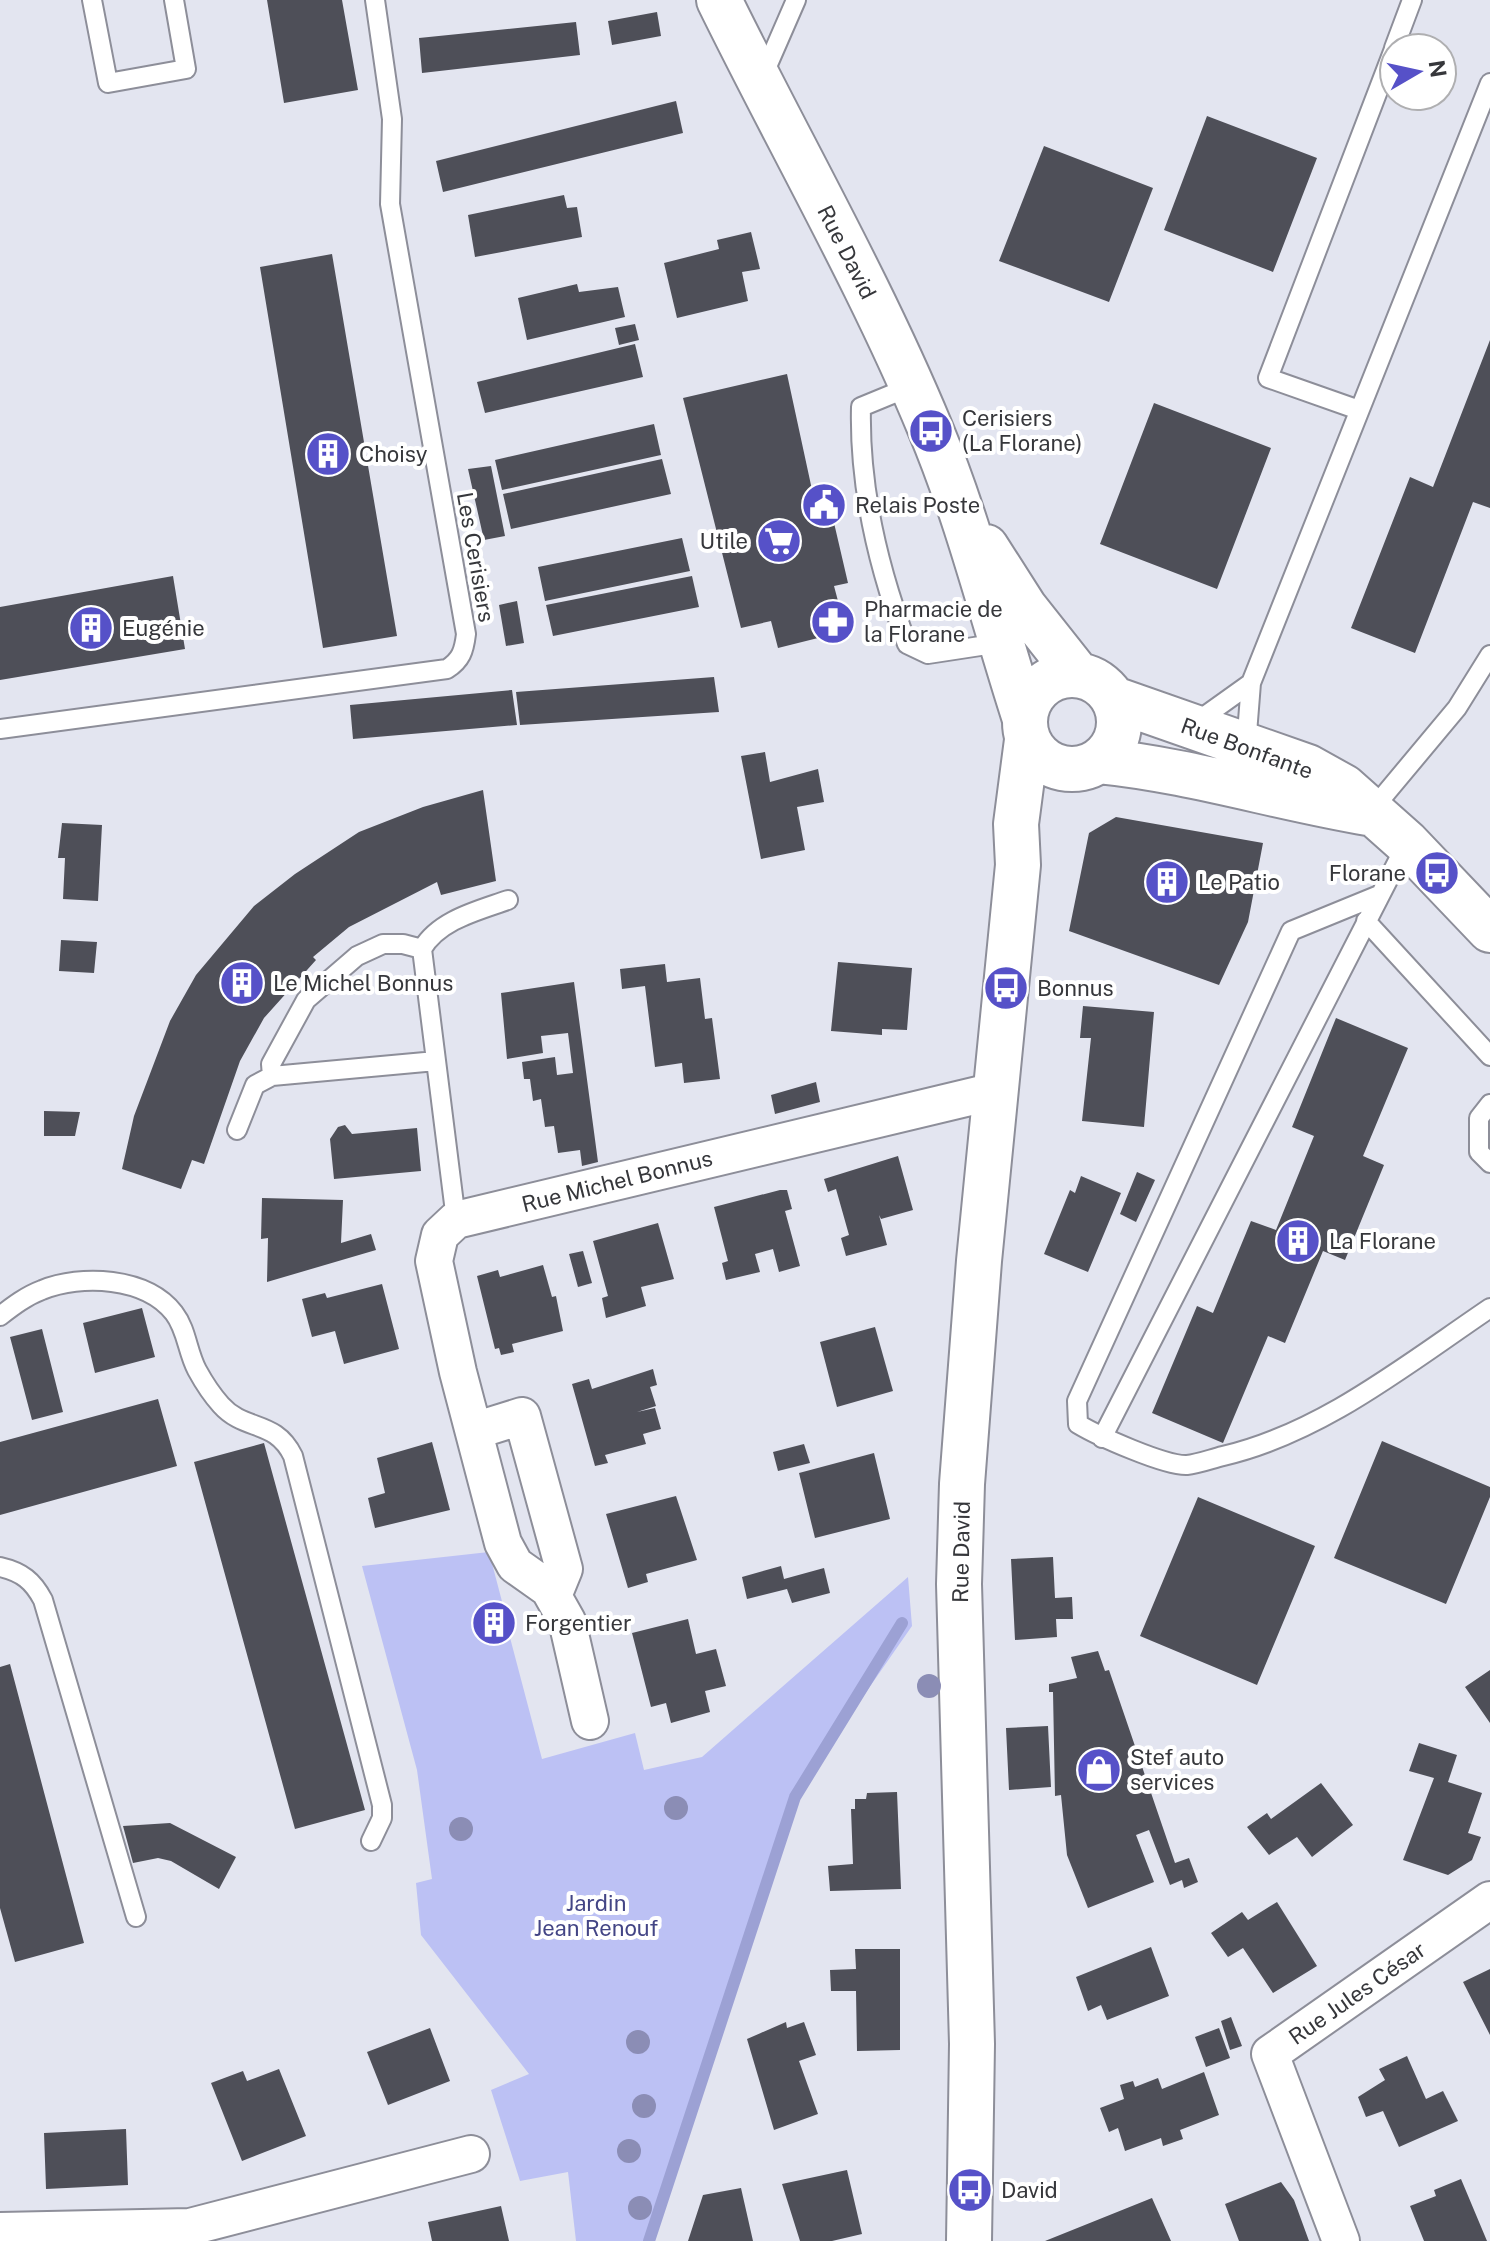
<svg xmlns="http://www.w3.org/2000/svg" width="1490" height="2241" font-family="'Public Sans',sans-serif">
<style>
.green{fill:#bcc1f4}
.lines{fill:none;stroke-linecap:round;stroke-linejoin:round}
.stream{stroke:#9ca1d4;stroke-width:12}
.building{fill:#4e4f58}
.lane-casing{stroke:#8d8e99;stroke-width:22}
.street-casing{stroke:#8d8e99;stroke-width:40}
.secondary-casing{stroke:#8d8e99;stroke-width:48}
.lane{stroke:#fff;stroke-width:18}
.street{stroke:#fff;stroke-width:36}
.secondary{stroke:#fff;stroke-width:44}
.tree{fill:#8b8db5}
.labels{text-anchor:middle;stroke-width:8;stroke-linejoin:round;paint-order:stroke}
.street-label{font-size:22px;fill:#36373b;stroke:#fff}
.poi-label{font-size:22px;fill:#36373b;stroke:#fff;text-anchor:start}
.park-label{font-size:22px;fill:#434585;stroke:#fff}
</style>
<rect width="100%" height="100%" fill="#e3e5f0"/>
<path class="green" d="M489 1552 504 1609 479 1615 484 1635 508 1630 542 1759 635 1733 644 1770 702 1757 908 1577 912 1626 791 1800 652 2241H576L568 2172 520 2181 491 2090 529 2074 421 1935 416 1883 432 1879 417 1770 362 1566Z"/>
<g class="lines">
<path class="stream" d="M649 2241 795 1797 902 1623"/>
</g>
<path class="building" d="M267 0H342L358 90 284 103Z
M657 12 661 36 612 45 608 21Z
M576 22 580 55 422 73 419 38Z
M676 101 683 133 443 192 436 161Z
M1207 116 1317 158 1273 272 1164 230Z
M1044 146 1153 188 1109 302 999 261Z
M564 195 567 208 577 207 582 237 475 257 468 215Z
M751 232 760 269 742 272 748 301 677 318 664 263 719 249 717 240Z
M332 254 397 636 323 648 260 267Z
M577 284 579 292 618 287 625 317 527 340 518 298Z
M635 324 639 340 619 345 615 328Z
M1490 340V508L1473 502 1415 653 1351 628 1410 477 1433 487Z
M635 344 643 377 485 413 477 382Z
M787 374 814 499 828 497 848 583 834 586 846 631 778 648 771 621 741 628 683 398Z
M1154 403 1271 448 1217 589 1100 544Z
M654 424 661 455 502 490 495 460Z
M662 459 671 494 511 529 503 494Z
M491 466 505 536 484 540 468 469Z
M682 538 690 571 545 601 538 567Z
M173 576 185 649 0 680V607Z
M692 576 699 607 553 636 546 605Z
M517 601 524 643 506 646 499 605Z
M714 677 719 712 520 725 516 692Z
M512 690 517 725 353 739 350 705Z
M765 752 770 782 818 769 824 802 797 807 805 850 761 859 741 756Z
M483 790 496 881 441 895 437 882 349 927 313 957 316 960 264 1018 240 1061 204 1164 192 1160 181 1189 122 1169 134 1116 170 1021 196 975 254 906 295 874 359 832 423 807Z
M1116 817 1263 843 1248 922 1219 985 1069 931 1089 833Z
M62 823 102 825 98 901 63 899 65 858H58Z
M61 940 97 942 94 973 59 971Z
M838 962 912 968 907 1030 882 1029V1035L831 1031Z
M665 964 667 982 700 978 705 1019 712 1018 720 1079 684 1083 682 1063 655 1067 645 986 622 989 620 969Z
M574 982 598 1162 582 1166 580 1150 558 1153 554 1126 545 1127 541 1099 533 1101 530 1079H524L522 1062 555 1057 557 1075 573 1073 568 1033 541 1036 543 1053 507 1059 501 993Z
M1083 1006 1154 1012 1144 1127 1082 1121 1091 1038H1080Z
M1336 1018 1408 1048 1363 1156 1384 1165 1345 1260 1323 1251 1285 1343 1268 1336 1223 1443 1152 1413 1197 1306 1213 1313 1251 1221 1276 1230 1314 1136 1292 1127Z
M816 1082 820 1102 775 1114 771 1095Z
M44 1111 80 1112 75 1136H44Z
M345 1125 352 1134 417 1128 421 1171 334 1179 330 1139 338 1127Z
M898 1156 913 1210 881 1219 879 1215 887 1245 846 1256 841 1238 849 1235 836 1189 828 1192 824 1179Z
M1137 1172 1155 1180 1136 1222 1120 1214Z
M1081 1176 1121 1193 1088 1272 1044 1254 1070 1190 1075 1193Z
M780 1190H787L792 1209 785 1211 800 1266 779 1272 773 1249 755 1254 760 1272 726 1280 722 1263 728 1261 714 1207Z
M262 1198 343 1200 341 1243 371 1234 376 1250 267 1282 268 1238 261 1239Z
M658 1223 674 1279 641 1287 646 1306 606 1318 602 1298 608 1296 593 1241Z
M583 1251 592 1283 578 1287 569 1254Z
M543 1265 552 1297 556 1296 563 1331 512 1344 514 1352 501 1355 499 1348 495 1349 477 1276 498 1270 500 1277Z
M382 1284 399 1349 344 1364 335 1331 312 1337 302 1299 325 1293 327 1298Z
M142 1308 155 1357 95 1373 83 1323Z
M875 1327 893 1391 837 1407 820 1342Z
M42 1329 63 1412 32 1420 10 1337Z
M653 1369 657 1385 650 1387 656 1406 637 1412 655 1408 661 1429 643 1434 646 1444 605 1455 608 1463 595 1466 572 1384 589 1379 592 1389Z
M158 1399 177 1466 0 1515V1442Z
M1382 1441 1490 1487V1497L1446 1604 1334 1558Z
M432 1442 450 1510 375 1528 368 1498 385 1493 377 1458Z
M264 1443 365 1810 295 1829 194 1462Z
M804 1444 810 1463 778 1471 773 1452Z
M874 1453 890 1519 815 1538 799 1473Z
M676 1496 697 1560 646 1574 648 1582 628 1588 606 1514Z
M1198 1497 1315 1546 1257 1685 1140 1636Z
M1053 1557 1055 1598 1072 1597 1073 1619H1056L1057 1637 1015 1640 1011 1559Z
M781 1566 784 1579 824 1568 830 1593 792 1603 787 1589 747 1599 742 1577Z
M504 1609 508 1630 484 1636 479 1615Z
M688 1619 696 1654 716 1649 726 1686 705 1691 710 1712 671 1723 666 1703 651 1707 632 1633Z
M1098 1651 1105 1671 1109 1670 1175 1863 1189 1858 1198 1882 1184 1888 1182 1880 1170 1885 1149 1830 1136 1835 1154 1882 1088 1908 1067 1855 1061 1795 1055 1796 1053 1692H1049V1684L1077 1678 1071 1657Z
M10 1664 84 1943 15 1962 0 1908V1667Z
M1490 1670V1723L1465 1687Z
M1048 1726 1051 1787 1009 1790 1006 1728Z
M1419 1743 1457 1755 1448 1782 1482 1793 1468 1833 1481 1837 1472 1860 1448 1875 1403 1860 1434 1778 1409 1771Z
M1321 1783 1353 1825 1312 1857 1297 1837 1269 1855 1247 1827 1267 1813 1271 1819Z
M897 1792 901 1889 830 1891 828 1866 853 1864 851 1809H855V1799H866L867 1793Z
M170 1823 236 1857 219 1889 171 1861 158 1858 133 1863 123 1826Z
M1277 1902 1317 1966 1273 1993 1243 1948 1228 1957 1211 1933 1242 1912 1248 1920Z
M1151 1947 1169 1996 1107 2020 1101 2005 1088 2011 1076 1977Z
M855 1949H900V2050L857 2051 856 1991H831L830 1970 856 1969Z
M1490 1969V2035L1463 1982Z
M1231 2017 1242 2046 1230 2050 1221 2021Z
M786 2022 787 2028 804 2022 816 2055 799 2061 818 2114 774 2130 747 2039Z
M430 2028 450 2081 388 2105 367 2052Z
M1219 2028 1230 2058 1206 2067 1195 2037Z
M1407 2056 1426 2099 1443 2091 1458 2121 1399 2147 1383 2111 1366 2117 1358 2097 1385 2080 1379 2069Z
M279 2069 306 2136 242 2161 211 2083 243 2071 247 2081Z
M1204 2072 1219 2115 1180 2130 1183 2139 1163 2146 1161 2138 1125 2151 1118 2128 1109 2132 1100 2108 1124 2099 1120 2085 1133 2081 1135 2087 1158 2078 1162 2089Z
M126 2129 128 2185 46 2189 44 2133Z
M847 2170 862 2234 832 2241H800L782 2184Z
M1461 2179 1487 2241H1424L1410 2206 1436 2196 1434 2190Z
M1281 2182 1294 2200 1309 2241H1239L1225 2204Z
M741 2188 753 2241H688L703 2195Z
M1152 2198 1171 2241H1045Z
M501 2206 509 2241H432L428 2222Z"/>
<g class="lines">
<g class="lane-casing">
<path id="lane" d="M92 0 108 83 186 69 174 0
M1394 48 1412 0
M762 78 796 0
M912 386 861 407C859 487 879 570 907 644L928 654 1000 643
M1359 410 1268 378 1394 49
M1195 723 1251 683
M0 729 447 669C461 660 464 651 466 634L390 204 392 119 375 0
M1246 746 1251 683 1490 83
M1371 811 1457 708 1490 655
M1379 895 1291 931 1077 1401 1078 1424C1098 1436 1165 1466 1187 1465 1198 1464 1211 1459 1223 1456 1322 1433 1407 1364 1490 1308
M1366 921 1490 1056
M422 949C439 920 477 911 508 900
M272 1076 271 1064 306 1000 357 956 383 944H403L422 949 456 1220
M1490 1104 1479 1118V1152L1490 1163
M237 1130 255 1085 272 1076 436 1061
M0 1316C13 1306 26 1296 42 1290 81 1274 146 1277 174 1313 187 1330 187 1351 197 1370 203 1381 212 1395 221 1405 245 1432 275 1419 293 1456L382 1805V1818L371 1841
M1102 1438 1407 843
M0 1567C22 1572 33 1581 43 1600L136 1917"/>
</g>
<g class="street-casing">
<path id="street" d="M474 1431 522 1416 564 1569 553 1596
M590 1721 567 1621 549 1589 515 1565 503 1543 458 1372 434 1261 440 1235 456 1220 995 1091
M0 2231 190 2227 471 2154
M1341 2241 1270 2054 1490 1900"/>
</g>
<g class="secondary-casing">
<path id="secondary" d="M719 0C789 143 869 281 930 428 969 521 993 620 1024 716
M986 547 1025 608 1078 675
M1025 722a47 47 0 1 1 94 0a47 47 0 1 1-94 0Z
M1114 699 1308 767 1344 787 1407 843 1490 930
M1099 761C1190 770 1278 798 1368 813
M969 2241 972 2044 959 1584 962 1484 979 1261 1018 865 1016 824 1027 740"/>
</g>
<use href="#lane" class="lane"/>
<use href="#street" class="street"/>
<use href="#secondary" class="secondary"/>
</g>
<g class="tree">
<circle cx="929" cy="1686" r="12"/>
<circle cx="676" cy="1808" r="12"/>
<circle cx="461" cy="1829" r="12"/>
<circle cx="638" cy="2042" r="12"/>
<circle cx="644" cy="2106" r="12"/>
<circle cx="629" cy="2151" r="12"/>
<circle cx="640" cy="2208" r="12"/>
</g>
<defs>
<g id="bus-disc" transform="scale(2.3)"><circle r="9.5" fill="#5651c8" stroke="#fff"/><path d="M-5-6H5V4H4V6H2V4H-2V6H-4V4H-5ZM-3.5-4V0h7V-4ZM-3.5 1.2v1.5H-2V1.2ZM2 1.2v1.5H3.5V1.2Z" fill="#fff"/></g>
<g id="building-disc" transform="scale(2.3)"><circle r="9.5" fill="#5651c8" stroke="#fff"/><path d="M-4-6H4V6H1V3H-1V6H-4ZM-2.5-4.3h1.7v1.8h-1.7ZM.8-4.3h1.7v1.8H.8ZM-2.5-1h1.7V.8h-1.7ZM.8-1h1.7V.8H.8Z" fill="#fff"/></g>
<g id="civic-disc" transform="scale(2.3)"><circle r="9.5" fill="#5651c8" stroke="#fff"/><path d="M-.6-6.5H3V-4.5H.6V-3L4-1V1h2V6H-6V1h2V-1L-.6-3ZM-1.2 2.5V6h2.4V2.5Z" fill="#fff"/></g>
<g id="supermarket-disc" transform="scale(2.3)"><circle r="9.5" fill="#5651c8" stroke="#fff"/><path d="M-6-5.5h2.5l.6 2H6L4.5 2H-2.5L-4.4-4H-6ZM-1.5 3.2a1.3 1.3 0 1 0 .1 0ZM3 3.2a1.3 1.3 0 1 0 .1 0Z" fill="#fff"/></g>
<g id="pharmacy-disc" transform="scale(2.3)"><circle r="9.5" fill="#5651c8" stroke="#fff"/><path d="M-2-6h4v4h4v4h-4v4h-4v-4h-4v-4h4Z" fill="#fff"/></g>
<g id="shop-disc" transform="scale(2.3)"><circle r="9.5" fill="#5651c8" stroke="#fff"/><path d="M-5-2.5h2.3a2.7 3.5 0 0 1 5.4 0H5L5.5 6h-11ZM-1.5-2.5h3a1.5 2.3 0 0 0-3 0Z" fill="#fff"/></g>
</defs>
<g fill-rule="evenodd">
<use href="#bus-disc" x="931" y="431"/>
<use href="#building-disc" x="328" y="454"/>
<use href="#civic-disc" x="824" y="505"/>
<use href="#supermarket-disc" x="779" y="541"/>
<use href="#pharmacy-disc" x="833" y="622"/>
<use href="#building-disc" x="91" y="628"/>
<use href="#bus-disc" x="1437" y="873"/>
<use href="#building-disc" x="1167" y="882"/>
<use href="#building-disc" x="242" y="983"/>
<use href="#bus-disc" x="1006" y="988"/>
<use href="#building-disc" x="1298" y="1241"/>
<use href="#building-disc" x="494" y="1623"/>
<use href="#shop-disc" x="1099" y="1770"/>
<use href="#bus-disc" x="970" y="2190"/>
</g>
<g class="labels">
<g class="street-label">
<text transform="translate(847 252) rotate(63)" y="8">Rue David</text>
<text transform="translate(476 557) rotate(80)" y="8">Les Cerisiers</text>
<text transform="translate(1247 748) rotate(20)" y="8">Rue Bonfante</text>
<text transform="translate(617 1181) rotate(-14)" y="8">Rue Michel Bonnus</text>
<text transform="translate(961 1552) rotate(-89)" y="8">Rue David</text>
<text transform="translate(1357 1993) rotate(-35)" y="8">Rue Jules César</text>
</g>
<g class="poi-label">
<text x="962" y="426">Cerisiers<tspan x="962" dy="25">(La Florane)</tspan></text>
<text x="359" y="462">Choisy</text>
<text x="855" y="513">Relais Poste</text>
<text x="748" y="549" text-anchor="end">Utile</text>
<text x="864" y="617">Pharmacie de<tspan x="864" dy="25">la Florane</tspan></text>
<text x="122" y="636">Eugénie</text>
<text x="1406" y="881" text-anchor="end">Florane</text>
<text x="1198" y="890">Le Patio</text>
<text x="273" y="991">Le Michel Bonnus</text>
<text x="1037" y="996">Bonnus</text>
<text x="1329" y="1249">La Florane</text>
<text x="525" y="1631">Forgentier</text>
<text x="1130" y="1765">Stef auto<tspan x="1130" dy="25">services</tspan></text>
<text x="1001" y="2198">David</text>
</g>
<g class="park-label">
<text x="596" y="1911">Jardin<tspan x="596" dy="25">Jean Renouf</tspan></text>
</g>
</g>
<g transform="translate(1418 72) rotate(81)"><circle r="38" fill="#ffffff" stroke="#afafb1" stroke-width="2"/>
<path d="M0-6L14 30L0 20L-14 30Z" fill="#5651c8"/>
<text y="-12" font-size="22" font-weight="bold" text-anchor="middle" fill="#36373b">N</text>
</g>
</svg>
